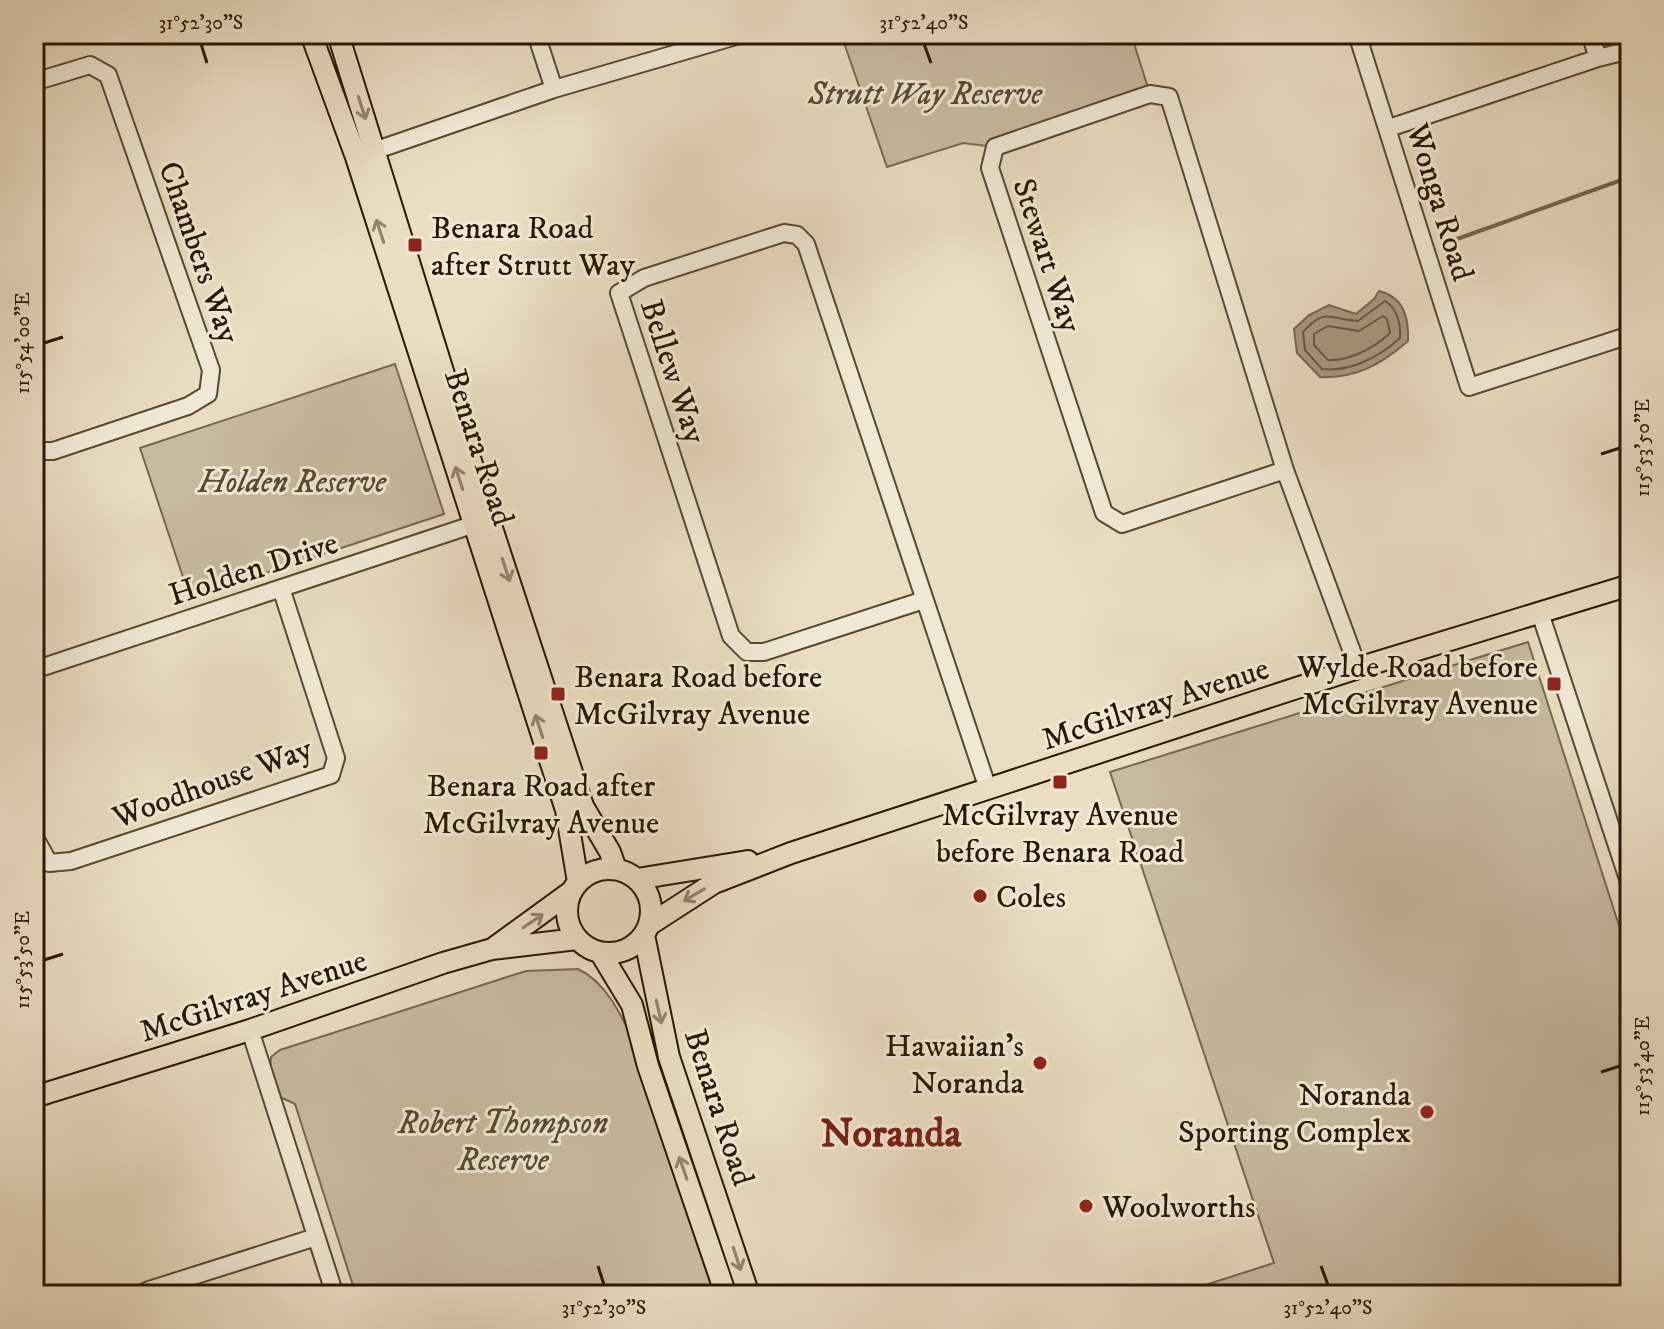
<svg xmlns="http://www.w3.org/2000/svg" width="1664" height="1329" font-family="'IM FELL DW Pica',serif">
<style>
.green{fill:#c9bba0;stroke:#796950;stroke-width:2}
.water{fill:#a89a7f;stroke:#75664c;stroke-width:2}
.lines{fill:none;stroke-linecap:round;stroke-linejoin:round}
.shore{stroke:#685840;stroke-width:2}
.stream{stroke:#75664c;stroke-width:4}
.minor-casing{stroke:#594830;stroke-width:20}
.major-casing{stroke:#291700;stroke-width:24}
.minor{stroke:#f1e9d7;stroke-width:16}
.major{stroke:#eaddc1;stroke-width:20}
.oneway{stroke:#93846a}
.ticks{fill:none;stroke:#291700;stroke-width:3}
.poi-dot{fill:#8f2418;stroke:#f1e9d7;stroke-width:3}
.labels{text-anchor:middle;stroke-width:6;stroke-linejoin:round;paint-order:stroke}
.park-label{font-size:32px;font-style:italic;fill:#594830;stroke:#f1e9d7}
.street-label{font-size:32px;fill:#291700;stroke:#f1e9d7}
.poi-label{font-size:32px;fill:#291700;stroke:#f1e9d7;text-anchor:start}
.district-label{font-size:40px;font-weight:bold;fill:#7a1f14;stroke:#f1e9d7}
.neatline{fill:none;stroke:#291700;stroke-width:3}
.ticks-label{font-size:20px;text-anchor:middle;fill:#291700}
</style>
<rect width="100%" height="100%" fill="#eaddc1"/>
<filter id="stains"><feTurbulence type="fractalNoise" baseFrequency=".0025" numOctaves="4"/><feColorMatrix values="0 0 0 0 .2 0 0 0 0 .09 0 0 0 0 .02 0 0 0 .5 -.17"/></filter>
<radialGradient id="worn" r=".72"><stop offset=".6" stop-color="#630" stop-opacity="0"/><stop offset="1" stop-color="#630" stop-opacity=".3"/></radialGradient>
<path class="green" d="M841 34H1131L1150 94 995 147 963 143 887 167Z
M395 364 444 514 190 598 140 448Z
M1528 642 1630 960V1295H1174L1274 1263 1110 772Z
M578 969C606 982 621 1015 634 1042L719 1295H356L295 1104 278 1096 270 1070 271 1057 280 1050 526 971Z"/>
<path class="water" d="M1379 291C1404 297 1409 318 1408 341 1382 364 1355 379 1320 377L1297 353 1294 329 1309 315 1329 305 1356 314 1374 299Z"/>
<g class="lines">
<path class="shore" d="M1385 301C1397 308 1401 324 1400 338 1379 357 1351 372 1322 369L1305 350 1303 332C1326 306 1330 320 1358 321Z
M1383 316 1387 319 1390 333C1374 348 1350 361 1328 360L1314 345V334L1328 326 1359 331Z"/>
<path class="stream" d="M1457 239 1630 177"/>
<g class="minor-casing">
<path id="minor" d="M536 34 554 89
M1357 34 1469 387 1630 335
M1590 34 1598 58
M34 82 90 65 108 75 211 370 208 394 188 406 53 451H36L34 448
M1389 128 1598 58 1630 50
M365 154 554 89 743 34
M1285 470 1122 524 1104 513 990 168 995 147 1150 94 1169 97 1285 470 1358 668
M924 600 764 652H747L731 636 619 293 644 278 784 233 797 235 806 244 988 789
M1540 613 1630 885
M34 670 484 521
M34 836 49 863 71 861 331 775 336 758 281 588
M250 1030 335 1295
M139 1295 149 1290 316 1237"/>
</g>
<g class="major-casing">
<path id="major" d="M311 34 356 157 566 810 578 882
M338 34 489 519 583 806 610 852 616 869
M567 911a42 42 0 1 1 84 0a42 42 0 1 1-84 0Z
M637 879 748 861
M649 925 714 883 791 853 1358 668 1630 585
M644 935 669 1057 749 1295
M495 947 572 891
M600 952 632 1005 648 1066 726 1295
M34 1097 250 1030 443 963 492 949 577 939"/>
</g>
<use href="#minor" class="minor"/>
<use href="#major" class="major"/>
</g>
<defs><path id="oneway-shaft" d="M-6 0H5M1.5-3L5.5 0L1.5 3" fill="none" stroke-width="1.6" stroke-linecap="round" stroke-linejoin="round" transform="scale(2)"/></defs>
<g class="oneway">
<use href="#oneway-shaft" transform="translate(362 108) rotate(72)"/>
<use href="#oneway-shaft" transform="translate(380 231) rotate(-108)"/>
<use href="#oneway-shaft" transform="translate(459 478) rotate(-108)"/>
<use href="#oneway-shaft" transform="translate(506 570) rotate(72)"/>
<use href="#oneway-shaft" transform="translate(539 726) rotate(-108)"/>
<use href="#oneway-shaft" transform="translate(694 895) rotate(149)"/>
<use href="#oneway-shaft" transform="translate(533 921) rotate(-34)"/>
<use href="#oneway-shaft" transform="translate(659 1012) rotate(77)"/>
<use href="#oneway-shaft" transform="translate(683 1168) rotate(-109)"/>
<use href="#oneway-shaft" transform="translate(737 1259) rotate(72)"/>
</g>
<path class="ticks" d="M201 44 207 63M924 44 931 63M44 343 63 337M1601 454 1620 448M44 960 63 954M1601 1072 1620 1066M598 1266 604 1285M1321 1266 1328 1285"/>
<g class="poi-dot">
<rect x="407" y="237" width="16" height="16" rx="4"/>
<rect x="1546" y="676" width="16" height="16" rx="4"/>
<rect x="550" y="686" width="16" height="16" rx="4"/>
<rect x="533" y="745" width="16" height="16" rx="4"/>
<rect x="1052" y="774" width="16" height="16" rx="4"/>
<circle cx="980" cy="896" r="8"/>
<circle cx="1040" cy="1063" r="8"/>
<circle cx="1427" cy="1112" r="8"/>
<circle cx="1086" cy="1206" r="8"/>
</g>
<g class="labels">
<g class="park-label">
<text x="925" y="104">Strutt Way Reserve</text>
<text x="292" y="492">Holden Reserve</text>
<text x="503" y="1133">Robert Thompson<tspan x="503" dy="37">Reserve</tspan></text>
</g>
<g class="street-label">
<text transform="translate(1441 202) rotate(73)" y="11">Wonga Road</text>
<text transform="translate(200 252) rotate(71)" y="11">Chambers Way</text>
<text transform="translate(1048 255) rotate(72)" y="11">Stewart Way</text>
<text transform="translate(674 371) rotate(72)" y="11">Bellew Way</text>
<text transform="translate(480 447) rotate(72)" y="11">Benara Road</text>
<text transform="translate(253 568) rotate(-18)" y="11">Holden Drive</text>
<text transform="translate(1155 703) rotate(-18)" y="11">McGilvray Avenue</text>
<text transform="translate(212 782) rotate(-20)" y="11">Woodhouse Way</text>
<text transform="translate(253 995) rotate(-18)" y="11">McGilvray Avenue</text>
<text transform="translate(720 1107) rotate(72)" y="11">Benara Road</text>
</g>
<g class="poi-label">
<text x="431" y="238">Benara Road<tspan x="431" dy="37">after Strutt Way</tspan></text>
<text x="1538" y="677" text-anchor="end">Wylde Road before<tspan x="1538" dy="37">McGilvray Avenue</tspan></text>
<text x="574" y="687">Benara Road before<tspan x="574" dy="37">McGilvray Avenue</tspan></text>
<text x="541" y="796" text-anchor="middle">Benara Road after<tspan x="541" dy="37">McGilvray Avenue</tspan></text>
<text x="1060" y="825" text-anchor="middle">McGilvray Avenue<tspan x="1060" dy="37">before Benara Road</tspan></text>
<text x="996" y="907">Coles</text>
<text x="1024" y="1056" text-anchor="end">Hawaiian's<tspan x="1024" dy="37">Noranda</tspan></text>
<text x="1411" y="1105" text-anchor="end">Noranda<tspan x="1411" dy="37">Sporting Complex</tspan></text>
<text x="1102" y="1217">Woolworths</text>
</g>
<g class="district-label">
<text x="891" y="1146">Noranda</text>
</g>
</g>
<rect width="1664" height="1329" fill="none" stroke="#eaddc1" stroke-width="88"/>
<rect x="44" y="44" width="1576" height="1241" class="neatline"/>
<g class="ticks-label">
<text x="201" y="29">31°52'30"S</text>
<text x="924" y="29">31°52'40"S</text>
<text transform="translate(22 343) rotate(-90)" y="7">115°54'00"E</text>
<text transform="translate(1642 448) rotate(-90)" y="7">115°53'50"E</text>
<text transform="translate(22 960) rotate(-90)" y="7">115°53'50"E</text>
<text transform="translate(1642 1066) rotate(-90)" y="7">115°53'40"E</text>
<text x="604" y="1314">31°52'30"S</text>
<text x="1328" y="1314">31°52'40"S</text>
</g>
<rect width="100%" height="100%" filter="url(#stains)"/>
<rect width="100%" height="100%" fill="url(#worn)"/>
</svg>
